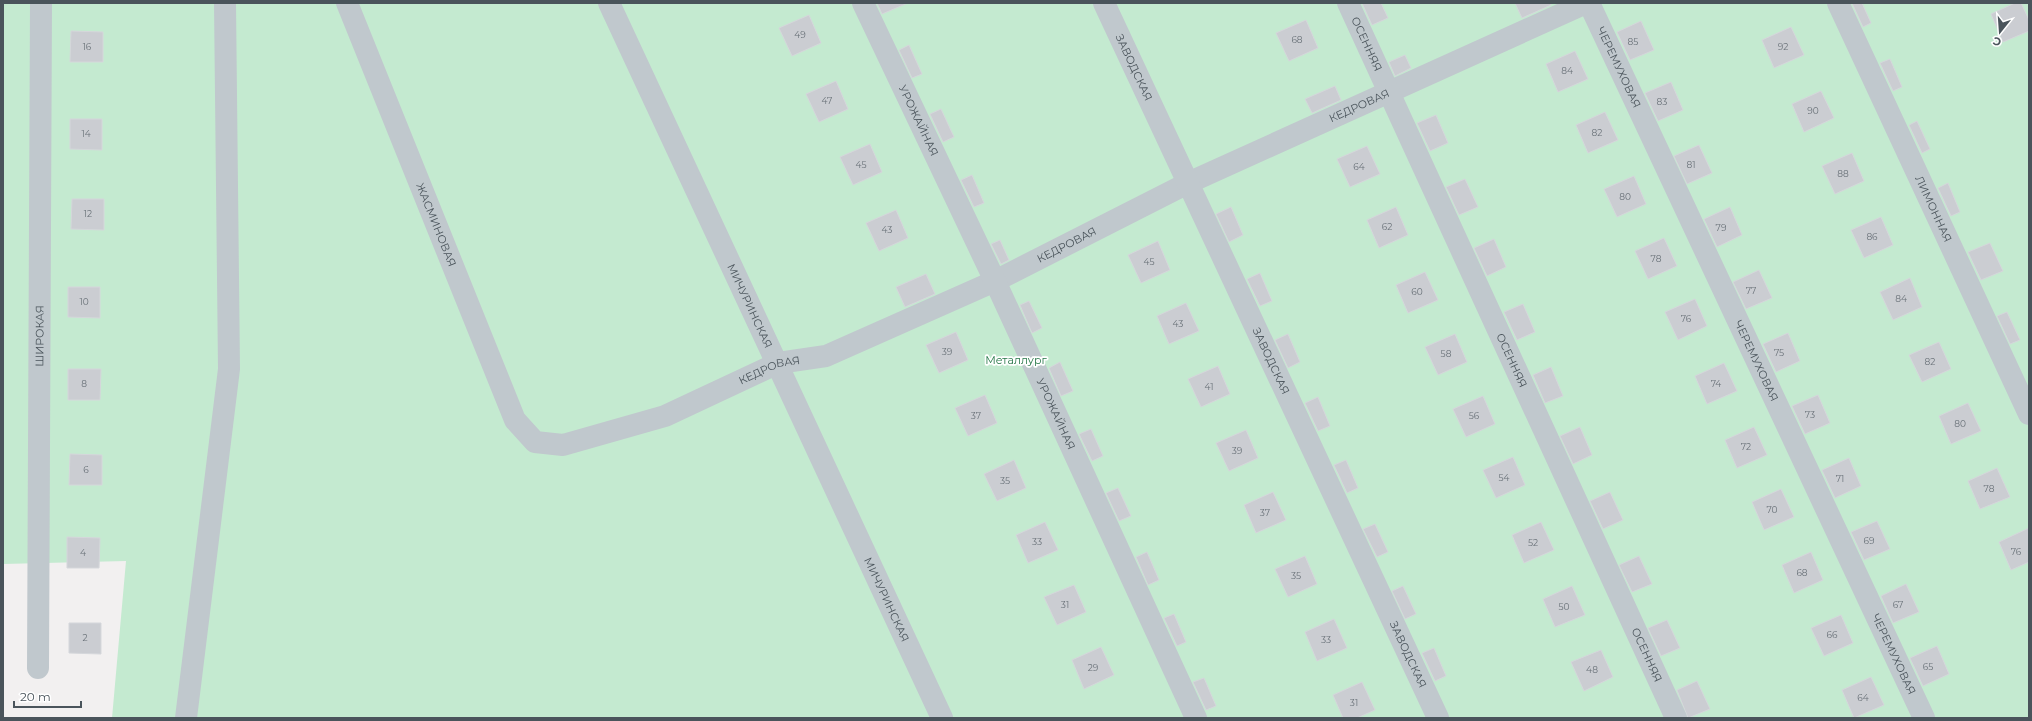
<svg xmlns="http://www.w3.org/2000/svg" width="2032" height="721" font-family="Montserrat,sans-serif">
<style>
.green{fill:#c4ead0}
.building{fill:#cbcdd2;stroke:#d5d7db}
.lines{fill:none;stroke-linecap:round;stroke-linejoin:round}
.minor{stroke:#c0c8cd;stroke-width:22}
.labels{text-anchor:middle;stroke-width:3.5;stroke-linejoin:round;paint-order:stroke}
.number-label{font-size:9px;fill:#6a7279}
.street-label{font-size:11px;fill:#4a545b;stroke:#fff}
.park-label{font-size:11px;fill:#237545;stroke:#fff}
</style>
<rect width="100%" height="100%" fill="#f2f0f0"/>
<path class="green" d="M3 3H2029V718H112L126 561 3 564Z"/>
<path class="building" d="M877 3H908L882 14Z
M1362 3H1381L1388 18 1372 25Z
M1515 3H1550L1551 5 1522 18Z
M1852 3H1862L1871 23 1863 27Z
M2015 3H2021L2029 20V31L2003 42 1991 14Z
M809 15 821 43 792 56 779 28Z
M1306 20 1318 48 1289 61 1276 33Z
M1641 21 1654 50 1630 60 1617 32Z
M1791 27 1804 55 1774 68 1762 40Z
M71 31 103 32V62H70Z
M909 45 922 74 912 78 899 50Z
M1575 51 1588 79 1558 92 1546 64Z
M1405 55 1411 68 1395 76 1389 62Z
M1890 59 1902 87 1893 91 1880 63Z
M836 81 848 109 819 122 806 94Z
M1671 82 1683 110 1658 121 1645 93Z
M1335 86 1341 100 1312 113 1305 99Z
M1821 91 1834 118 1804 132 1792 104Z
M941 109 954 137 943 142 930 114Z
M1605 112 1618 140 1588 153 1576 125Z
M1436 115 1448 143 1430 151 1417 123Z
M70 119H102V150L70 149Z
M1917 121 1930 149 1922 153 1909 125Z
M870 144 882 172 853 185 840 157Z
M1699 145 1712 173 1687 184 1674 156Z
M1367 146 1380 174 1350 187 1337 159Z
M1852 153 1864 181 1835 194 1822 166Z
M972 175 984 203 974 207 961 180Z
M1634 176 1646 204 1617 217 1604 189Z
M1465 179 1478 207 1459 215 1446 187Z
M1948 183 1960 212 1951 216 1938 188Z
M72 199H104V230L71 229Z
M1231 207 1243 235 1229 242 1216 214Z
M1396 207 1408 235 1379 248 1367 220Z
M1730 207 1742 235 1717 247 1704 219Z
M896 210 908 238 879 251 866 223Z
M1881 217 1893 245 1864 258 1851 230Z
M1664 238 1677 266 1648 279 1635 251Z
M1494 239 1506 267 1487 276 1474 248Z
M1000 240 1009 260 1001 264 991 244Z
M1158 241 1170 270 1141 283 1128 255Z
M1990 243 2003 271 1981 280 1968 252Z
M1759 270 1772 298 1746 309 1733 282Z
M1425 272 1438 300 1408 313 1396 285Z
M1260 273 1272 301 1260 306 1247 279Z
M926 274 935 294 905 307 896 287Z
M1910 278 1922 307 1893 320 1880 292Z
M68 287H100V318L68 317Z
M1695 299 1707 326 1678 340 1665 312Z
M1029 301 1042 328 1032 333 1020 305Z
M1186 303 1199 331 1169 344 1157 316Z
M1523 304 1535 332 1517 340 1504 312Z
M2007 312 2020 340 2010 344 1997 316Z
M956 332 968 360 939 373 926 345Z
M1788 333 1800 361 1776 372 1763 344Z
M1288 334 1300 362 1288 368 1275 340Z
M1455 334 1467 362 1438 375 1425 347Z
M1939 342 1951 369 1922 382 1909 355Z
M1060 362 1073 391 1061 396 1049 368Z
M1724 363 1737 391 1707 404 1695 376Z
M1218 366 1230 394 1201 407 1188 379Z
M1551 367 1563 396 1545 403 1533 375Z
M68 369H101L100 400H68Z
M985 395 997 423 968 436 955 408Z
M1818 395 1830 423 1805 434 1792 406Z
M1483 396 1495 424 1466 437 1453 409Z
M1318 397 1330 426 1318 431 1305 403Z
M1968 403 1981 431 1951 444 1939 416Z
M1580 427 1592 455 1573 464 1560 436Z
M1754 427 1767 455 1737 468 1725 440Z
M1091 429 1103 456 1092 461 1079 434Z
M1246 430 1258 458 1229 471 1216 443Z
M70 454 102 455V485H69Z
M1513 457 1525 485 1496 498 1483 470Z
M1849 458 1861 486 1835 498 1822 470Z
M1014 460 1026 488 997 501 984 474Z
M1346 460 1358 488 1347 493 1334 465Z
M1997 468 2010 497 1980 509 1968 481Z
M1118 488 1131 516 1119 521 1106 493Z
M1781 489 1794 517 1764 530 1752 502Z
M1273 492 1286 520 1256 533 1244 505Z
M1610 492 1623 520 1603 529 1590 501Z
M1877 521 1890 549 1864 560 1851 532Z
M1045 522 1058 550 1028 563 1016 535Z
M1541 522 1554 550 1524 563 1512 535Z
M1375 524 1388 552 1377 557 1363 529Z
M2029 528V562L2011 570 1999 542Z
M67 537 100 538 99 568H67Z
M1147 552 1159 580 1148 585 1136 557Z
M1811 552 1823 580 1794 593 1782 565Z
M1305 556 1317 584 1288 597 1275 569Z
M1639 556 1652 584 1632 592 1619 565Z
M1906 584 1919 612 1893 623 1881 596Z
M1074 585 1086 612 1057 625 1044 597Z
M1403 586 1416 614 1405 619 1392 591Z
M1572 586 1585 615 1555 627 1543 599Z
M1174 614 1186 642 1177 646 1164 618Z
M1841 615 1853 643 1824 656 1811 628Z
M1334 619 1347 648 1317 661 1305 632Z
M1667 620 1680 648 1661 656 1648 628Z
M69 623H101V654L69 653Z
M1937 646 1949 674 1923 686 1910 658Z
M1101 647 1114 675 1084 689 1072 660Z
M1434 648 1446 676 1435 681 1422 653Z
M1601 650 1613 677 1584 691 1571 662Z
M1871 677 1884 705 1854 718 1842 690Z
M1204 678 1216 706 1206 710 1193 682Z
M1697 681 1710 709 1688 718 1677 690Z
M1362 682 1375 710 1357 718H1343L1333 695Z"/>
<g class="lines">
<g class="minor">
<path id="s1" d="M347 3 515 420 535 442 563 445 665 416 778 363 826 356 995 281 1188 183 1586 3"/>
<path id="s2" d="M609 3 942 718"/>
<path id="s3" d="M863 3 995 281 1196 718"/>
<path id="s4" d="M1104 3 1438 718"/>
<path id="s5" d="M1348 3 1676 718"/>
<path id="s6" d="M1589 3 1924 718"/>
<path id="s7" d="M1838 3 2029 414"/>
<path id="s8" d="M38 668 41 3"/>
<path d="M186 718 229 369 225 3"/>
</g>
</g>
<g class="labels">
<g class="number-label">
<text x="800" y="38">49</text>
<text x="1297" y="43">68</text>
<text x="1633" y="45">85</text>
<text x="87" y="50">16</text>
<text x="1783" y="50">92</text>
<text x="1567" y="74">84</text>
<text x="827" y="104">47</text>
<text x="1662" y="105">83</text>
<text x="1813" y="114">90</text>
<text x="1597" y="136">82</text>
<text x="86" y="137">14</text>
<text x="861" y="168">45</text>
<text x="1691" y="168">81</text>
<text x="1359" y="170">64</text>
<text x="1843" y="177">88</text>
<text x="1625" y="200">80</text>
<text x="88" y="217">12</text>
<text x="1387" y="230">62</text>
<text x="1721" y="231">79</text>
<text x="887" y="233">43</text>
<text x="1872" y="240">86</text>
<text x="1656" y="262">78</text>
<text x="1149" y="265">45</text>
<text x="1751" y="294">77</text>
<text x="1417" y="295">60</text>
<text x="1901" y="302">84</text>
<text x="84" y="305">10</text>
<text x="1686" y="322">76</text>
<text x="1178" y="327">43</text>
<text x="947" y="355">39</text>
<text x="1779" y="356">75</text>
<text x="1446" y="357">58</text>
<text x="1930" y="365">82</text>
<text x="84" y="387">8</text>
<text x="1716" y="387">74</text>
<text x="1209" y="390">41</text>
<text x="1810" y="418">73</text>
<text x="976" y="419">37</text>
<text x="1474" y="419">56</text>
<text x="1960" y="427">80</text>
<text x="1746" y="450">72</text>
<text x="1237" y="454">39</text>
<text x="86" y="473">6</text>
<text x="1504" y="481">54</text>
<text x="1840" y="482">71</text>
<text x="1005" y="484">35</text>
<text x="1989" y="492">78</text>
<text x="1772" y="513">70</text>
<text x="1265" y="516">37</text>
<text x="1869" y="544">69</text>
<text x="1037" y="545">33</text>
<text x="1533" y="546">52</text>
<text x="2016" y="555">76</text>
<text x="83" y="556">4</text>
<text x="1802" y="576">68</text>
<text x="1296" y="579">35</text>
<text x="1065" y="608">31</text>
<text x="1898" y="608">67</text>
<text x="1564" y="610">50</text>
<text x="1832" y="638">66</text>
<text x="85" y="641">2</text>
<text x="1326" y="643">33</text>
<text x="1928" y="670">65</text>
<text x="1093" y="671">29</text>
<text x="1592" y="673">48</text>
<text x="1863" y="701">64</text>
<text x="1354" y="706">31</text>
</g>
<g class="street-label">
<text dy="4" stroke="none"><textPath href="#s5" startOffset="45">ОСЕННЯЯ</textPath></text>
<text dy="4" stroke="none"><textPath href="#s4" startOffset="71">ЗАВОДСКАЯ</textPath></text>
<text dy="4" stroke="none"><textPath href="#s6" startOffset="71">ЧЕРЕМУХОВАЯ</textPath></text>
<text dy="4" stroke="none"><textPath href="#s1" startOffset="1376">КЕДРОВАЯ</textPath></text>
<text dy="4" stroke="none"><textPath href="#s3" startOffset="130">УРОЖАЙНАЯ</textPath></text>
<text dy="4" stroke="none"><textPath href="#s7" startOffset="227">ЛИМОННАЯ</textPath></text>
<text dy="4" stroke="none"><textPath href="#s1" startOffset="239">ЖАСМИНОВАЯ</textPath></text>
<text dy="4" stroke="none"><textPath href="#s1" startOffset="1052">КЕДРОВАЯ</textPath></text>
<text dy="4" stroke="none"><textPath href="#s2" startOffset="334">МИЧУРИНСКАЯ</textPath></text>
<text dy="4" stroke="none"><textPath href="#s8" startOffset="332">ШИРОКАЯ</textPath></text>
<text dy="4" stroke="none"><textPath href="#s5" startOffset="393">ОСЕННЯЯ</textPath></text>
<text dy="4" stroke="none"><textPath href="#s6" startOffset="395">ЧЕРЕМУХОВАЯ</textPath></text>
<text dy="4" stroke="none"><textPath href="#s4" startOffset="395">ЗАВОДСКАЯ</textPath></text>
<text dy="4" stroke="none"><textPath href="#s1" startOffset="728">КЕДРОВАЯ</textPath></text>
<text dy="4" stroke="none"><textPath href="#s3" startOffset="454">УРОЖАЙНАЯ</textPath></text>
<text dy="4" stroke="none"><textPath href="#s2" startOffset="658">МИЧУРИНСКАЯ</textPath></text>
<text dy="4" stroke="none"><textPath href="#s4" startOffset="719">ЗАВОДСКАЯ</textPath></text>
<text dy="4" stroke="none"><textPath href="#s6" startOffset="719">ЧЕРЕМУХОВАЯ</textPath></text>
<text dy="4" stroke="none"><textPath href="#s5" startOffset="717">ОСЕННЯЯ</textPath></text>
</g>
<g class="park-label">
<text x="1016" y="364">Металлург</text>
</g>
</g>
<rect width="2032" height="721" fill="none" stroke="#4a545b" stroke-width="8"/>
<g transform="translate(2000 32) rotate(197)" stroke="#ffffff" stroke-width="3" paint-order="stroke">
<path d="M0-3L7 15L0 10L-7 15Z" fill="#4a545b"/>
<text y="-6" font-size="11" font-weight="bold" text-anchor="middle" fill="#4a545b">С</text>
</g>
<path d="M14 701v6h67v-6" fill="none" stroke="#4a545b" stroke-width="2"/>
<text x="20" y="701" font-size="12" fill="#4a545b" stroke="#ffffff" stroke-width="3" paint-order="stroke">20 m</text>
</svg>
